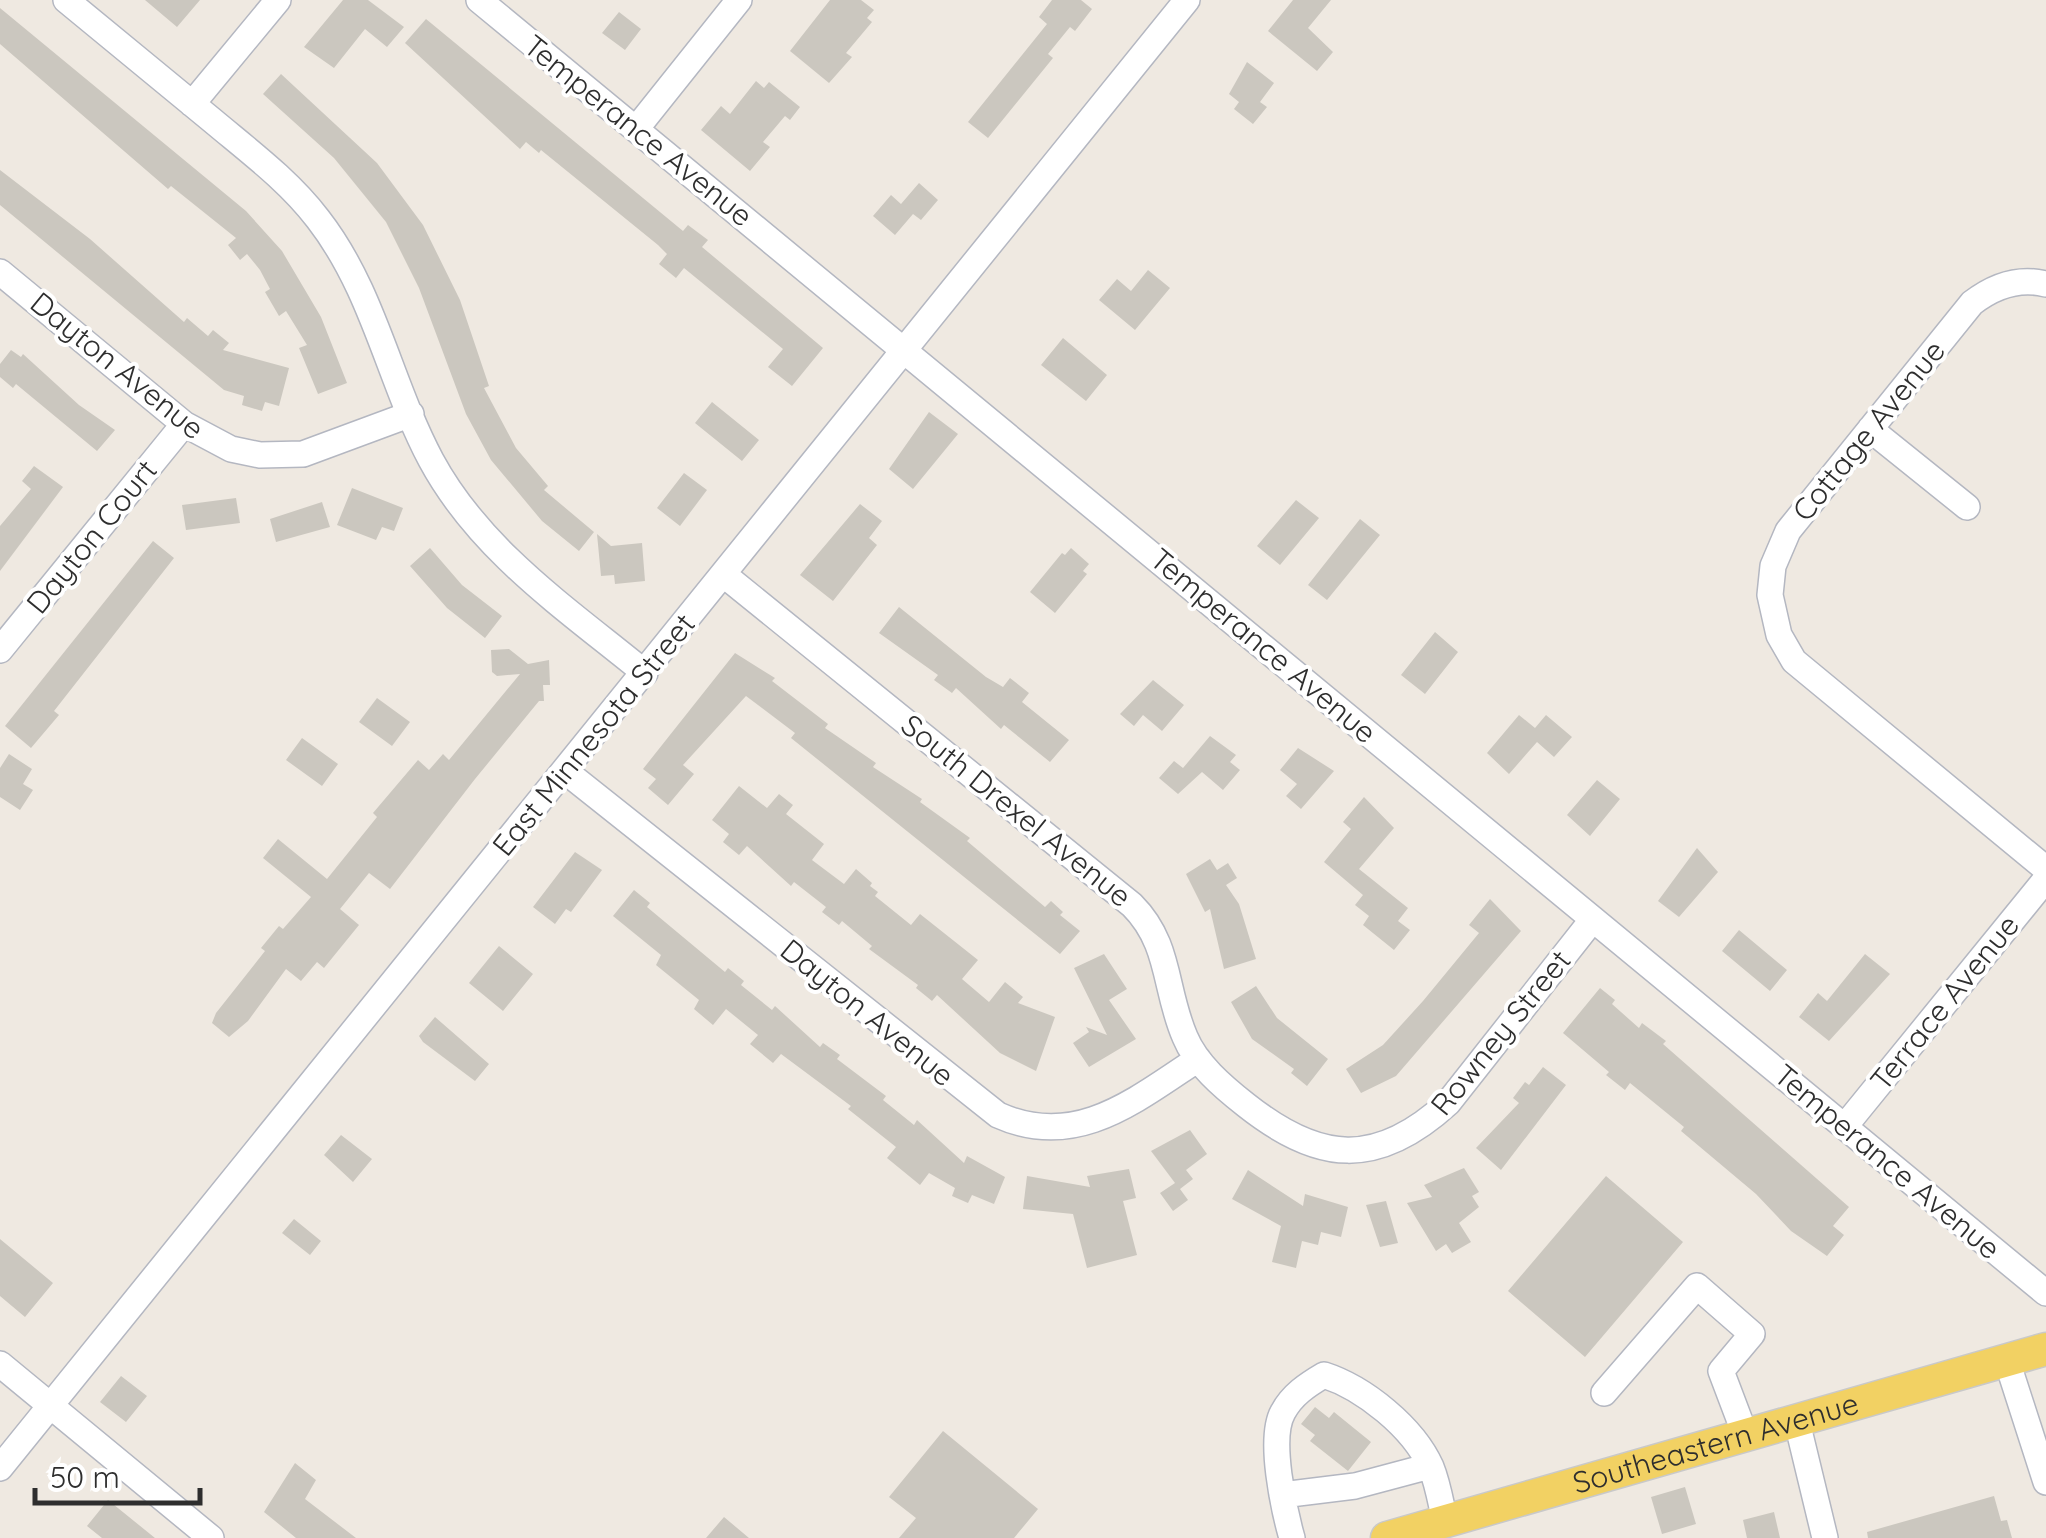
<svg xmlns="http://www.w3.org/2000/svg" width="2046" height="1538" font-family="Quicksand,sans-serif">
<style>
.building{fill:#cbc7bf}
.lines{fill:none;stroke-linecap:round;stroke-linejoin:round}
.minor-casing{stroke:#b4b7c1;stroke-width:28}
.major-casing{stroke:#c9c9c9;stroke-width:35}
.minor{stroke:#fff;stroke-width:25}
.major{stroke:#f2d163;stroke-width:32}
.labels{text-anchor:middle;stroke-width:8;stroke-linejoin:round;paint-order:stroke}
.street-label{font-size:30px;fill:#2e2e2e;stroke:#fff}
</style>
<rect width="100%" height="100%" fill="#efe9e1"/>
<path class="building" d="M145 0H200L177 27Z
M343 0H368L404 27 387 47 365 29 334 68 304 47Z
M830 0H861L874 10 867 18 872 22 846 53 852 57 829 83 790 51Z
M1052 0H1081L1092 9 1075 31 1070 27 1048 54 1053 58 988 138 968 122 1047 24 1039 17Z
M1293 0H1331L1308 28 1333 52 1317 71 1268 31Z
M0 8 246 211 282 251 321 317 347 383 318 394 299 348 307 345 286 311 279 316 265 292 270 289 260 270 247 254 240 260 228 245 236 238 171 186 168 189 0 44Z
M619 12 641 29 625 50 602 33Z
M426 19 683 231 688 225 708 240 702 247 823 348 792 386 768 367 783 349 684 268 676 278 659 264 667 254 658 245 541 150 539 153 526 142 520 149 405 43Z
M1247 62 1274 83 1260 102 1267 107 1253 124 1234 109 1239 102 1229 94Z
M281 74 377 163 423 225 460 300 489 386 484 388 516 448 548 486 544 490 594 532 579 551 542 521 491 460 466 414 419 288 386 222 334 158 263 94Z
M756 81 764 88 769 82 800 107 790 120 785 116 763 142 770 147 750 171 701 130 721 106 730 114Z
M0 170 90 239 184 322 187 318 208 336 213 330 229 343 223 350 289 368 279 406 265 402 262 411 242 405 244 396 224 390 0 205Z
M919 183 938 200 921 220 913 214 895 235 873 216 891 195 901 204Z
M1148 270 1170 288 1135 330 1099 300 1117 279 1131 291Z
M1063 338 1107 375 1086 401 1041 365Z
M11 350 21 357 23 354 79 405 115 430 97 451 16 384 13 388 0 377V364Z
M712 402 759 440 742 461 695 423Z
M929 412 958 434 913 489 889 469Z
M34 466 63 487 0 571V526L31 489 22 481Z
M684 473 707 490 680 526 657 508Z
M352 488 403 508 394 531 382 527 376 540 337 525Z
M236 498 240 523 186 530 182 505Z
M1296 500 1319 518 1280 565 1257 546Z
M322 502 330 527 276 542 270 519Z
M860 504 882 521 869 538 877 545 833 601 800 575Z
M1360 519 1380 535 1327 600 1308 585Z
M597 534 611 546 642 543 645 581 615 584 614 575 601 576Z
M153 541 174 558 54 711 59 715 31 748 5 726Z
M430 548 462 585 502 616 485 638 447 608 410 566Z
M1071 548 1089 564 1083 571 1087 574 1055 613 1030 592 1062 553 1065 555Z
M899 607 986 677 1003 687 1010 678 1029 693 1022 702 1069 740 1050 762 1004 725 1001 729 956 688 952 693 934 680 938 675 879 633Z
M1435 632 1458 652 1425 694 1401 675Z
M509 649 528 664 549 660 550 685H543L544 701H539L475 779 390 889 369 873 340 909 359 925 324 968 317 962 301 981 286 969 248 1021 229 1037 212 1023 216 1013 265 951 261 948 279 926 283 929 311 897 263 858 278 839 327 879 377 817 373 813 418 760 429 770 443 754 449 760 520 674 497 676 492 672 491 650Z
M735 653 775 678 772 681 828 724 825 728 876 763 873 767 922 799 920 802 970 838 967 841 1045 907 1051 901 1063 912 1060 915 1080 931 1060 954 791 738 795 733 746 696 683 765 694 774 668 805 648 788 656 779 643 769Z
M1153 680 1184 705 1162 731 1143 715 1134 726 1120 714Z
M377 698 410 722 392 746 359 722Z
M1519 715 1535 728 1546 715 1572 737 1554 757 1537 742 1509 774 1487 753Z
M1210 736 1236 755 1230 762 1240 770 1223 790 1202 772 1178 794 1159 778 1174 761 1183 768Z
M302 738 338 764 322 786 286 760Z
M1298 748 1334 771 1301 809 1286 796 1297 784 1280 770Z
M9 754 32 769 23 784 33 790 20 810 0 797V768Z
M1597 780 1620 799 1590 836 1567 815Z
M739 786 767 808 779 794 793 805 786 814 824 844 812 860 844 884 856 869 872 883 870 886 878 892 875 896 911 925 920 914 978 960 962 979 989 1002 1005 982 1023 997 1018 1003 1055 1017 1036 1071 1000 1053 937 995 932 1001 916 988 918 985 869 949 872 946 842 921 839 925 822 912 826 907 794 882 791 886 747 846 739 855 723 842 729 834 712 820Z
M1364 797 1394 828 1359 869 1408 908 1398 921 1410 930 1394 950 1363 925 1369 916 1355 905 1363 895 1324 862 1351 829 1343 822Z
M1697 848 1718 872 1679 917 1658 901Z
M575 852 602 870 571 912 566 909 555 924 533 907Z
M1210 859 1217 870 1228 863 1237 878 1226 885 1239 904 1256 959 1224 969 1210 909 1205 912 1186 874Z
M634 890 650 903 647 907 725 972 728 968 744 981 741 985 772 1010 775 1006 820 1047 823 1043 840 1055 837 1059 886 1096 883 1100 914 1125 917 1120 964 1163 967 1156 1005 1177 994 1204 972 1195 968 1203 952 1196 955 1188 929 1173 920 1185 887 1158 896 1147 848 1109 851 1106 781 1054 773 1063 750 1044 758 1035 726 1009 713 1025 694 1009 699 1000 656 965 661 955 613 916Z
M1490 899 1521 931 1396 1076 1361 1093 1346 1069 1383 1045 1423 1001 1479 933 1469 925Z
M1739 930 1787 970 1770 991 1722 951Z
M499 946 533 974 503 1011 469 983Z
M1104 954 1127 989 1109 1000 1136 1039 1089 1067 1073 1043 1089 1032 1086 1027 1107 1035 1074 968Z
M1865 954 1890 974 1829 1041 1799 1017 1818 993 1827 1001Z
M1256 986 1277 1018 1328 1059 1307 1086 1291 1073 1294 1069 1252 1039 1231 1002Z
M1600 988 1615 1000 1612 1004 1639 1028 1642 1023 1666 1041 1663 1044 1849 1207 1833 1226 1844 1235 1827 1256 1791 1231 1756 1194 1681 1131 1684 1127 1630 1083 1625 1090 1606 1075 1609 1072 1563 1033Z
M435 1017 489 1064 475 1081 423 1042 419 1036Z
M1543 1067 1566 1085 1501 1170 1476 1148 1519 1103 1513 1098 1525 1082 1529 1085Z
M1190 1130 1207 1154 1186 1170 1193 1179 1180 1189 1188 1200 1173 1211 1160 1193 1175 1183 1151 1151Z
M341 1135 372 1159 353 1182 324 1155Z
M1464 1168 1479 1192 1472 1196 1479 1207 1459 1223 1471 1242 1452 1253 1446 1244 1436 1251 1407 1203 1432 1197 1424 1185Z
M1129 1169 1136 1198 1123 1201 1137 1255 1087 1268 1073 1214 1023 1209 1027 1176 1090 1187 1087 1176Z
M1248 1170 1303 1206 1305 1194 1348 1207 1341 1237 1321 1232 1318 1245 1302 1241 1296 1268 1272 1262 1281 1226 1232 1199Z
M1606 1176 1683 1242 1585 1357 1508 1291Z
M1386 1201 1398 1243 1380 1247 1366 1205Z
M294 1219 321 1241 310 1255 282 1233Z
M0 1239 53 1283 25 1317 0 1296Z
M121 1376 147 1396 126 1422 100 1402Z
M1315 1407 1329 1418 1334 1412 1371 1442 1348 1471 1310 1441 1315 1435 1301 1424Z
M943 1431 1038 1509 1014 1538H899L916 1518 889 1497Z
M295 1463 316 1480 305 1499 356 1538H296L264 1512Z
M1685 1487 1696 1524 1662 1534 1651 1497Z
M1994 1496 2001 1521 2007 1520 2012 1538H1868L1867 1532Z
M108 1500 155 1538H102L87 1526Z
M1774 1512 1780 1538H1747L1743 1520Z
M724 1517 749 1538H706Z"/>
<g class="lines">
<g class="minor-casing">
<path id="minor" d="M66 0C115 40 164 81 213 121 250 152 289 181 318 219 374 291 389 381 431 460 480 551 567 609 645 673
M479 0 2046 1293
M192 104 278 0
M636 129 739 0
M0 272 184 424 231 449 260 455 303 454 411 414
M2046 284C2018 277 1994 286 1972 303L1788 531 1773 566 1770 595 1779 635 1794 661 2046 869
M1870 429 1967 507
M723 574 1132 905C1171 944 1164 989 1185 1037 1196 1064 1223 1087 1246 1105 1319 1163 1377 1168 1448 1103L1593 919
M0 650 184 424
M565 771 998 1115C1076 1150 1134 1101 1198 1059
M1845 1126 2046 879
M2007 1361 2046 1482
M0 1364 211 1538
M1604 1393 1697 1286 1752 1334 1721 1371 1746 1437
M1797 1422 1825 1538
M0 1468 1187 0
M1282 1495 1355 1486 1430 1466
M1292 1538C1284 1510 1268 1438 1283 1412 1292 1395 1307 1385 1324 1375 1364 1388 1413 1427 1431 1467 1438 1484 1441 1504 1445 1521"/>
</g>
<g class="major-casing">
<g id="major">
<path id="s1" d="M1387 1538 2046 1349"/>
</g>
</g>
<use href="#minor" class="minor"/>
<use href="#major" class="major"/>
</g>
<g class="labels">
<g class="street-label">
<text transform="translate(638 131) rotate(39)" y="10">Temperance Avenue</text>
<text transform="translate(117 366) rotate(39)" y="10">Dayton Avenue</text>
<text transform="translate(1869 431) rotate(-51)" y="10">Cottage Avenue</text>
<text transform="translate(92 537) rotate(-51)" y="10">Dayton Court</text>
<text transform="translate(1263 646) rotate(40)" y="10">Temperance Avenue</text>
<text transform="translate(594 735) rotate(-51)" y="10">East Minnesota Street</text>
<text transform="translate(1016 811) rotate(39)" y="10">South Drexel Avenue</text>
<text transform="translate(1945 1003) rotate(-51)" y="10">Terrace Avenue</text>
<text transform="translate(867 1013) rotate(39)" y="10">Dayton Avenue</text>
<text transform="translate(1501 1033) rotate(-51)" y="10">Rowney Street</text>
<text transform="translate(1887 1162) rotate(40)" y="10">Temperance Avenue</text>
<text dy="10" stroke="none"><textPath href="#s1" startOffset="342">Southeastern Avenue</textPath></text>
</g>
</g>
<path d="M35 1488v15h165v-15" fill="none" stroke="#2e2e2e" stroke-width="5"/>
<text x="50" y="1488" font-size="30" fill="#2e2e2e" stroke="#ffffff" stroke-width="8" paint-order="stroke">50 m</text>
</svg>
